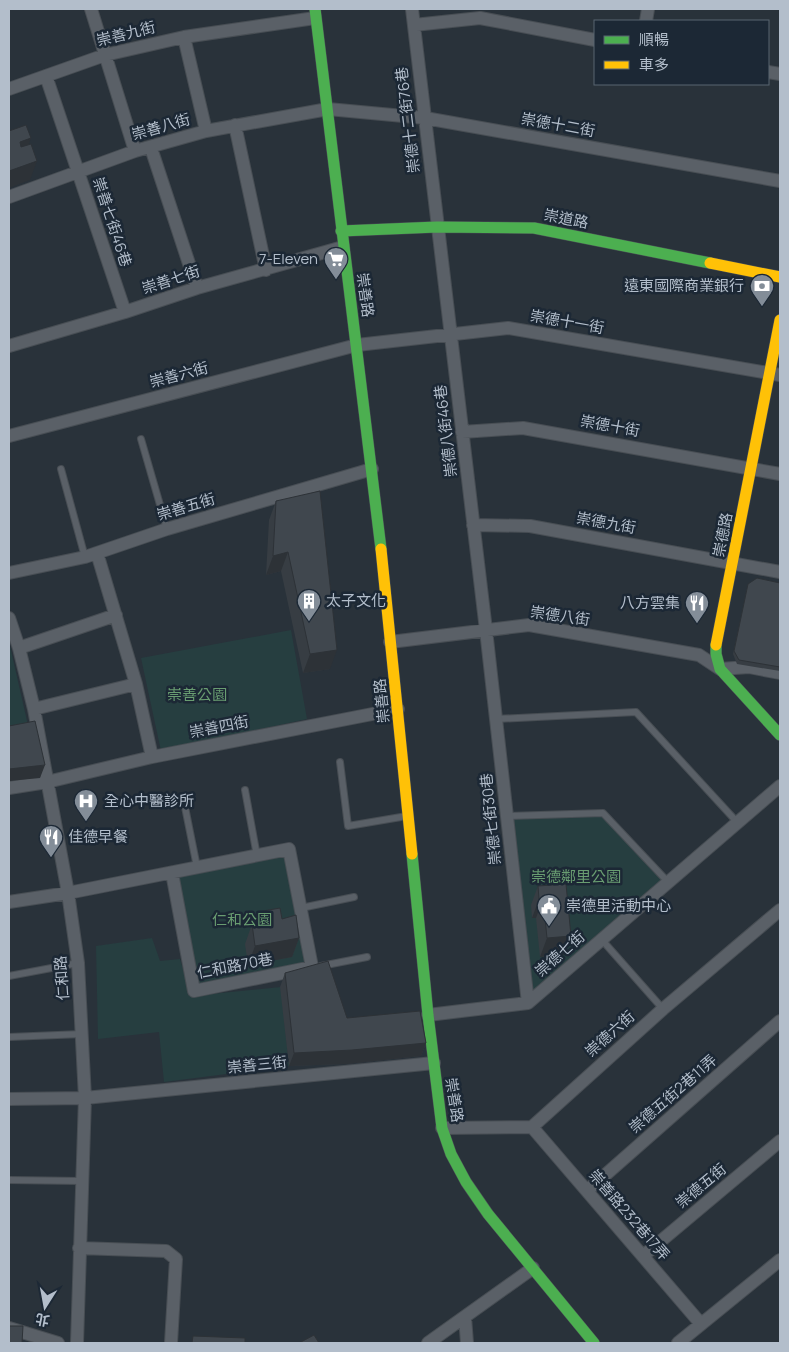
<svg xmlns="http://www.w3.org/2000/svg" width="789" height="1352" font-family="Manrope,'Noto Sans TC',sans-serif">
<style>
.green{fill:#263e40}
.lines{fill:none;stroke-linecap:round;stroke-linejoin:round}
.lane-casing{stroke:#484e54;stroke-width:8}
.street-casing{stroke:#484e54;stroke-width:14}
.fast-casing{stroke:#484e54;stroke-width:12}
.slow-casing{stroke:#484e54;stroke-width:12}
.lane{stroke:#5a6067;stroke-width:6}
.street{stroke:#5a6067;stroke-width:12}
.fast{stroke:#4caf50;stroke-width:11}
.slow{stroke:#ffc107;stroke-width:11}
.wall{fill:#373d43}
.shaded-wall{fill:#2d3237}
.building{fill:#40474e;stroke:#2d3237}
.labels{text-anchor:middle;stroke-width:5;stroke-linejoin:round;paint-order:stroke}
.street-label{font-size:15px;fill:#b3becb;stroke:#1c2835}
.poi-label{font-size:15px;fill:#b3becb;stroke:#1c2835;text-anchor:start}
.park-label{font-size:15px;fill:#699d71;stroke:#1c2835}
</style>
<rect width="100%" height="100%" fill="#29323a"/>
<path class="green" d="M291 630 307 719 161 751 141 658Z
M9 642 30 734 9 738Z
M603 813 667 882 530 999 507 817Z
M285 854 307 963 199 984 178 877Z
M152 938 160 961 180 959 191 996 281 987 289 1066 164 1082 159 1032 98 1039 96 946Z"/>
<g class="lines">
<g class="lane-casing">
<path id="lane" d="M141 439 167 529
M61 469 85 557
M496 719 636 712 737 822
M340 762 348 826 407 816
M245 790 257 856
M184 802 197 867
M507 816 603 813 668 882
M301 908 354 897
M602 940 663 1009
M321 966 367 957
M9 976 78 963
M9 1037 82 1034
M9 1180 81 1181"/>
</g>
<g class="street-casing">
<path id="street" d="M91 9 135 151
M412 9 486 630 528 1003
M646 21 648 9
M414 25 480 18 595 40
M184 37 206 131
M768 72 780 74
M46 76 125 312
M9 89 105 55 184 37 315 18
M235 125 266 270
M151 148 197 288
M9 197 135 151 206 131 328 109 425 118 780 181
M9 346 125 312 197 288 343 247
M462 432 523 428 780 474
M9 436 357 345 508 328 780 375
M473 525 530 526 780 572
M97 553 136 684 152 757
M9 573 85 557 167 529 372 469
M9 618 19 648 34 709 68 893 78 963 85 1098 77 1343
M390 642 529 625 699 655 720 669 749 667 780 673
M19 648 116 615
M34 709 136 684
M9 788 47 782 152 757 398 709
M9 902 68 893 289 849 312 967 194 991 172 873
M428 1015 528 1003 780 786
M9 1099 85 1098 434 1063
M532 1127 701 1324
M442 1128 532 1127 663 1009 780 910
M587 1191 780 1021
M79 1248 166 1251 176 1259 171 1343
M643 1256 780 1141
M465 1317 467 1343
M9 1328 58 1343
M428 1343 533 1268
M678 1343 780 1260"/>
</g>
<g class="fast-casing">
<path id="fast" d="M315 9 381 549
M341 231 437 227 534 228 710 263
M716 645V654L720 669 780 735
M412 854 428 1015 442 1128 451 1154 466 1182 488 1214 594 1343"/>
</g>
<g class="slow-casing">
<path id="slow" d="M710 263 780 277
M381 549 412 854
M716 645 780 320"/>
</g>
<use href="#lane" class="lane"/>
<use href="#street" class="street"/>
<use href="#fast" class="fast"/>
<use href="#slow" class="slow"/>
</g>
<path class="wall" d="M276 501 330 669 303 673 281 571 266 575 269 520Z
M780 583V671L737 664 733 654 748 584Z
M538 886 564 955 540 957 536 918H532L531 905Z
M282 919 299 938 292 957 248 965 245 944 252 924Z
M285 973 347 1018 426 1043 421 1056 347 1064 289 1066 280 987Z"/>
<path class="shaded-wall" d="M31 138 24 157 20 142Z
M37 161 30 180 9 188V171Z
M288 552 281 571 266 575 273 556Z
M337 650 330 669 303 673 310 654Z
M45 765 40 778 9 781V769Z
M539 899H543L536 918H532Z
M571 936 564 955 540 957 547 938Z
M299 938 292 957 248 965 255 946Z
M426 1043 421 1056 347 1064 289 1066 294 1053Z"/>
<path class="building" d="M26 125 31 138 20 142 21 147 31 144 37 161 9 171V131Z
M320 491 337 650 310 654 288 552 273 556 276 501Z
M757 578 780 583V667L739 660 734 651 748 584Z
M35 721 45 765 9 769V726Z
M566 884 571 936 547 938 543 899H539L538 886Z
M280 908 282 919 296 915 299 938 255 946 252 924 257 914 263 911Z
M328 961 347 1018 420 1011 426 1043 352 1050 294 1053 285 973Z
M9 1326H23L22 1343H9Z
M314 1335 319 1343H299Z
M193 1336 245 1338V1343H192Z"/>
<defs>
<g id="supermarket-pin" transform="scale(1.25)"><path d="M0 17L-7.5 6A9.5 9.5 0 1 1 7.5 6Z" fill="#838d98" stroke="#1c2835"/><path d="M-6-5.5h2.5l.6 2H6L4.5 2H-2.5L-4.4-4H-6ZM-1.5 3.2a1.3 1.3 0 1 0 .1 0ZM3 3.2a1.3 1.3 0 1 0 .1 0Z" fill="#fff"/></g>
<g id="bank-pin" transform="scale(1.25)"><path d="M0 17L-7.5 6A9.5 9.5 0 1 1 7.5 6Z" fill="#838d98" stroke="#1c2835"/><path d="M-6-4H6V4H-6ZM0-2.3a2.3 2.3 0 1 0 0 4.6a2.3 2.3 0 1 0 0-4.6Z" fill="#fff"/></g>
<g id="building-pin" transform="scale(1.25)"><path d="M0 17L-7.5 6A9.5 9.5 0 1 1 7.5 6Z" fill="#838d98" stroke="#1c2835"/><path d="M-4-6H4V6H1V3H-1V6H-4ZM-2.5-4.3h1.7v1.8h-1.7ZM.8-4.3h1.7v1.8H.8ZM-2.5-1h1.7V.8h-1.7ZM.8-1h1.7V.8H.8Z" fill="#fff"/></g>
<g id="restaurant-pin" transform="scale(1.25)"><path d="M0 17L-7.5 6A9.5 9.5 0 1 1 7.5 6Z" fill="#838d98" stroke="#1c2835"/><path d="M-5-6h1v4h1v-4h1v4h1v-4h1v5L-1.5 .5V6h-2V.5L-5-1ZM5-6V6H3V1.5H1.5Q1.5-4 5-6Z" fill="#fff"/></g>
<g id="hospital-pin" transform="scale(1.25)"><path d="M0 17L-7.5 6A9.5 9.5 0 1 1 7.5 6Z" fill="#838d98" stroke="#1c2835"/><path d="M-5-5h3v3.5h4V-5h3V5h-3V1.5h-4V5h-3Z" fill="#fff"/></g>
<g id="civic-pin" transform="scale(1.25)"><path d="M0 17L-7.5 6A9.5 9.5 0 1 1 7.5 6Z" fill="#838d98" stroke="#1c2835"/><path d="M-.6-6.5H3V-4.5H.6V-3L4-1V1h2V6H-6V1h2V-1L-.6-3ZM-1.2 2.5V6h2.4V2.5Z" fill="#fff"/></g>
</defs>
<g fill-rule="evenodd">
<use href="#supermarket-pin" x="336" y="259"/>
<use href="#bank-pin" x="762" y="286"/>
<use href="#building-pin" x="309" y="601"/>
<use href="#restaurant-pin" x="697" y="603"/>
<use href="#hospital-pin" x="86" y="801"/>
<use href="#restaurant-pin" x="51" y="837"/>
<use href="#civic-pin" x="549" y="906"/>
</g>
<g class="labels">
<g class="street-label">
<text transform="translate(126 34) rotate(-14)" y="5">崇善九街</text>
<text transform="translate(408 120) rotate(-97)" y="5">崇德十二街76巷</text>
<text transform="translate(558 125) rotate(10)" y="5">崇德十二街</text>
<text transform="translate(161 127) rotate(-16)" y="5">崇善八街</text>
<text transform="translate(566 219) rotate(11)" y="5">崇道路</text>
<text transform="translate(112 222) rotate(72)" y="5">崇善七街46巷</text>
<text transform="translate(171 280) rotate(-18)" y="5">崇善七街</text>
<text transform="translate(365 295) rotate(82)" y="5">崇善路</text>
<text transform="translate(567 322) rotate(10)" y="5">崇德十一街</text>
<text transform="translate(179 375) rotate(-15)" y="5">崇善六街</text>
<text transform="translate(610 426) rotate(10)" y="5">崇德十街</text>
<text transform="translate(446 431) rotate(-97)" y="5">崇德八街46巷</text>
<text transform="translate(186 507) rotate(-17)" y="5">崇善五街</text>
<text transform="translate(606 523) rotate(10)" y="5">崇德九街</text>
<text transform="translate(723 535) rotate(-79)" y="5">崇德路</text>
<text transform="translate(560 616) rotate(8)" y="5">崇德八街</text>
<text transform="translate(382 701) rotate(-96)" y="5">崇善路</text>
<text transform="translate(219 727) rotate(-11)" y="5">崇善四街</text>
<text transform="translate(491 819) rotate(-96)" y="5">崇德七街30巷</text>
<text transform="translate(560 954) rotate(-41)" y="5">崇德七街</text>
<text transform="translate(235 966) rotate(-11)" y="5">仁和路70巷</text>
<text transform="translate(62 978) rotate(-94)" y="5">仁和路</text>
<text transform="translate(610 1034) rotate(-42)" y="5">崇德六街</text>
<text transform="translate(257 1065) rotate(-6)" y="5">崇善三街</text>
<text transform="translate(673 1094) rotate(-41)" y="5">崇德五街2巷11弄</text>
<text transform="translate(454 1100) rotate(81)" y="5">崇善路</text>
<text transform="translate(701 1186) rotate(-40)" y="5">崇德五街</text>
<text transform="translate(629 1215) rotate(49)" y="5">崇善路232巷17弄</text>
</g>
<g class="poi-label">
<text x="318" y="264" text-anchor="end">7-Eleven</text>
<text x="744" y="291" text-anchor="end">遠東國際商業銀行</text>
<text x="326" y="606">太子文化</text>
<text x="680" y="608" text-anchor="end">八方雲集</text>
<text x="104" y="806">全心中醫診所</text>
<text x="68" y="842">佳德早餐</text>
<text x="566" y="911">崇德里活動中心</text>
</g>
<g class="park-label">
<text x="197" y="700">崇善公園</text>
<text x="576" y="882">崇德鄰里公園</text>
<text x="242" y="925">仁和公園</text>
</g>
</g>
<rect width="789" height="1352" fill="none" stroke="#b3becb" stroke-width="20"/>
<rect x="594" y="20" width="175" height="65" fill="#1c2835" stroke="#586471"/>
<rect x="604" y="36" width="25" height="8" fill="#4caf50" stroke="#586471"/>
<text x="639" y="45" font-size="15" fill="#b3becb">順暢</text>
<rect x="604" y="61" width="25" height="8" fill="#ffc107" stroke="#586471"/>
<text x="639" y="70" font-size="15" fill="#b3becb">車多</text>
<g transform="translate(45 1307) rotate(191)" stroke="#1c2835" stroke-width="4" paint-order="stroke">
<path d="M0-4L9 19L0 12L-9 19Z" fill="#b3becb"/>
<text y="-8" font-size="14" font-weight="bold" text-anchor="middle" fill="#b3becb">北</text>
</g>
</svg>
